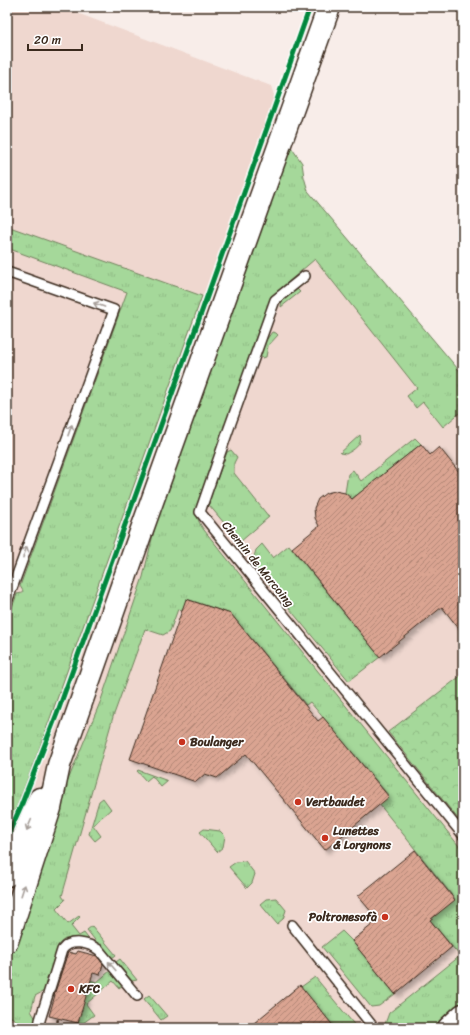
<svg xmlns="http://www.w3.org/2000/svg" width="470" height="1035" font-family="Sriracha,sans-serif">
<style>
.built{fill:#efd7cf}
.grass{fill:url(#grass-tufts);stroke:#70815c}
.forest{fill:url(#forest-crowns);stroke:#70815c}
.building{fill:url(#building-hatch);stroke:#3b2a1e;filter:url(#shadow)}
.lines{fill:none;stroke-linecap:round;stroke-linejoin:round}
.service-casing{stroke:#3b2a1e;stroke-width:12}
.tertiary-casing{stroke:#3b2a1e;stroke-width:25}
.secondary-casing{stroke:#3b2a1e;stroke-width:25}
.path{stroke:#3b2a1e;stroke-width:2.5;stroke-dasharray:3 3;stroke-linecap:butt}
.service{stroke:#fff;stroke-width:9}
.tertiary{stroke:#fff;stroke-width:22}
.secondary{stroke:#fff;stroke-width:22}
.cycleway-casing{stroke:#fff;stroke-width:8}
.cycleway{stroke:#00873e;stroke-width:5}
.oneway{stroke:#a79f9a}
.poi-dot{fill:#c8321e;stroke:#fff;stroke-width:1.5}
.labels{text-anchor:middle;stroke-width:3.5;stroke-linejoin:round;paint-order:stroke}
.street-label{font-size:12px;fill:#3b2a1e;stroke:#fff}
.poi-label{font-size:12px;font-weight:bold;fill:#3b2a1e;stroke:#fff;text-anchor:start}
</style>
<defs>
<pattern id="grass-tufts" width="24" height="20" patternUnits="userSpaceOnUse"><rect width="24" height="20" fill="#a5d89a"/><path d="M3 7l-1-3M5 7V3M7 7l1-3M15 17l-1-3M17 17v-4M19 17l1-3" fill="none" stroke="#8fba84"/></pattern>
<pattern id="forest-crowns" width="20" height="18" patternUnits="userSpaceOnUse"><rect width="20" height="18" fill="#a5d89a"/><path d="M2 6a3 3 0 1 1 6 0M12 15a3 3 0 1 1 6 0" fill="none" stroke="#8fba84"/></pattern>
<pattern id="building-hatch" width="6" height="6" patternUnits="userSpaceOnUse"><rect width="6" height="6" fill="#daa491"/><path d="M-1 1l2-2M0 6l6-6M5 7l2-2" fill="none" stroke="#b28676"/></pattern>
<filter id="shadow"><feDropShadow dx="3.5" dy="3.5" stdDeviation="2" flood-color="#0004"/></filter>
</defs>
<rect width="100%" height="100%" fill="#f8ede9"/>
<filter id="ink" filterUnits="userSpaceOnUse"><feTurbulence type="fractalNoise" baseFrequency=".025" numOctaves="2"/><feDisplacementMap in="SourceGraphic" scale="8" xChannelSelector="R" yChannelSelector="G"/><feConvolveMatrix kernelMatrix="1 2 1 2 8 2 1 2 1" color-interpolation-filters="sRGB"/></filter>
<g filter="url(#ink)">
<path class="built" d="M7 7H61L271 86 291 147 302 163 304 177 308 191 463 375V1028H7Z"/>
<path class="grass" d="M291 147 302 163 304 177 308 191 463 375V410L443 427 423 402 416 408 407 396 417 388 315 259 273 295 201 494C196 510 194 516 204 530L463 851V1003L436 1028H388L385 1024 389 1013 460 956 430 920 455 899 379 804 389 796 310 702 306 705 231 614 187 599 182 610 178 609 170 631 163 635 145 629 113 717 62 896 65 900 56 909 68 924 79 916 80 917 71 926 79 936 84 933 91 942 77 938H71L65 939 61 942 58 945 57 949 44 991 35 996 31 1011 36 1019 34 1028H23L18 1022 7 1014V963L47 839 64 790 101 700 143 577 156 522Z
M7 226 202 296 39 749 17 806 7 825V622L17 594 22 593 23 591 20 586 127 292 7 248Z
M295 287 300 292 281 307 282 297Z
M272 332 276 333 278 335 268 346 266 357 262 358 260 355 264 343Z
M360 435C363 445 353 450 346 454L340 453Z
M415 438 421 444 352 499 345 493 348 474 353 470 361 481Z
M231 450 237 457 234 463V473L269 517 240 542 209 505 210 498 227 452Z
M262 544 273 558 289 545 380 657 349 681 252 563 256 550Z
M138 770 168 781 161 787 152 776 146 781 137 771Z
M103 798 111 809 93 825 101 836 95 841 89 834 99 801Z
M204 829 220 831 225 836 223 847 217 852 200 832Z
M245 861 255 874 252 883 247 888 229 867 236 862Z
M276 898 286 910 283 919 277 924 260 904 266 899Z
M92 926 116 955 112 958 104 948 98 944 87 930Z
M342 931 352 941 395 994 379 1006 371 1007 322 947Z
M120 959 137 980 132 981 116 962Z
M111 970 123 985 119 988 113 981 86 1004 94 1015 79 1026 77 1025 90 980 97 982Z
M315 977 357 1028H335L301 987Z
M149 995 167 1016 161 1020 144 999Z"/>
<path class="forest" d="M463 674V825L388 732Z"/>
<path class="building" d="M421 444 430 455 439 447 463 477V634L442 607 380 657 292 548 319 526 315 518 314 508 318 499 326 493 335 491 345 493 352 499Z
M186 599 231 614 318 721 323 717 389 797 325 850 246 754 217 778 205 774 196 782 130 759Z
M415 850 455 900 430 920 452 947 395 994 352 941 378 920 358 896Z
M78 951 97 956 103 964 100 975 93 973 78 1023 49 1016 55 995H54L68 952 76 954Z
M300 985 335 1028H248Z"/>
<g class="lines">
<g class="service-casing">
<path id="service" d="M7 272 114 310 7 602
M305 276 275 300 228 431 200 512 463 835
M292 925 374 1028
M39 1028 40 1020 62 950C70 938 89 943 99 950L137 996"/>
</g>
<g class="tertiary-casing">
<path id="tertiary" d="M449 1028 463 1015"/>
</g>
<g class="secondary-casing">
<path id="secondary" d="M7 875 40 799
M7 941 50 808 59 765 140 535 329 7"/>
</g>
<path class="path" d="M56 1028 58 1019"/>
<use href="#service" class="service"/>
<use href="#tertiary" class="tertiary"/>
<use href="#secondary" class="secondary"/>
<g class="cycleway-casing">
<path id="cycleway" d="M7 837 21 806 58 711 203 308 310 7"/>
</g>
<use href="#cycleway" class="cycleway"/>
</g>
<defs><path id="oneway-shaft" d="M-6 0H5M1.5-3L5.5 0L1.5 3" fill="none" stroke-width="1.6" stroke-linecap="round" stroke-linejoin="round"/></defs>
<g class="oneway">
<use href="#oneway-shaft" transform="translate(99 305) rotate(-160)"/>
<use href="#oneway-shaft" transform="translate(70 430) rotate(-70)"/>
<use href="#oneway-shaft" transform="translate(25 552) rotate(-70)"/>
<use href="#oneway-shaft" transform="translate(29 825) rotate(113)"/>
<use href="#oneway-shaft" transform="translate(23 890) rotate(-72)"/>
<use href="#oneway-shaft" transform="translate(112 966) rotate(-130)"/>
</g>
</g>
<g class="poi-dot">
<circle cx="182" cy="742" r="4"/>
<circle cx="298" cy="802" r="4"/>
<circle cx="325" cy="838" r="4"/>
<circle cx="385" cy="917" r="4"/>
<circle cx="71" cy="989" r="4"/>
</g>
<g class="labels">
<g class="street-label">
<text transform="translate(258 564) rotate(51)" y="4">Chemin de Marcoing</text>
</g>
<g class="poi-label">
<text x="190" y="746">Boulanger</text>
<text x="306" y="806">Vertbaudet</text>
<text x="333" y="835">Lunettes<tspan x="333" dy="14">&amp; Lorgnons</tspan></text>
<text x="377" y="921" text-anchor="end">Poltronesofà</text>
<text x="79" y="993">KFC</text>
</g>
</g>
<rect width="470" height="1035" fill="none" stroke="#fff" stroke-width="24"/>
<rect x="12" y="12" width="446" height="1011" fill="none" stroke="#3b2a1e" stroke-width="1.5" filter="url(#ink)"/>
<path d="M28 44v6h54v-6" fill="none" stroke="#3b2a1e" stroke-width="2"/>
<text x="34" y="44" font-size="12" fill="#3b2a1e" stroke="#ffffff" stroke-width="3" paint-order="stroke">20 m</text>
</svg>
